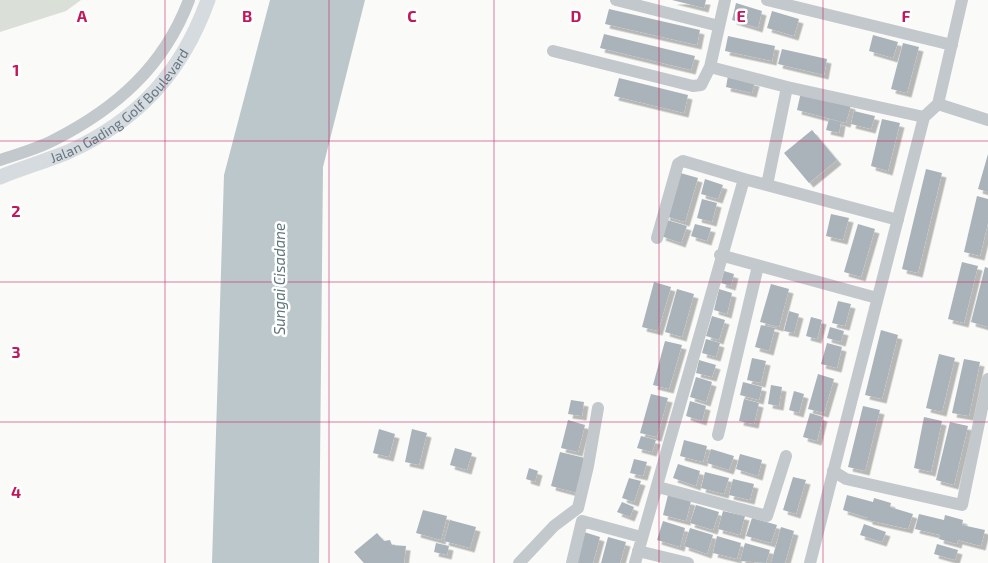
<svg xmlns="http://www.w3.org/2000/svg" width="988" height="563" font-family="'Exo 2',sans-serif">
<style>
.green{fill:#dadfd7}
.water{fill:#bbc7cb}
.building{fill:#aab3b9;filter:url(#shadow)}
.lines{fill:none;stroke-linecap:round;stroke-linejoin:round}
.minor{stroke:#c3c8cc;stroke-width:12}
.major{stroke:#d6dbdf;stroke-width:15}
.grid{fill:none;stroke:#c2185b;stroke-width:1;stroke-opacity:0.55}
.labels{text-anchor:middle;stroke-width:5;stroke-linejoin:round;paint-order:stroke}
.street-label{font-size:14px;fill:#657683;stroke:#fff}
.water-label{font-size:15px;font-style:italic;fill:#60757c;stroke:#fff}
.grid-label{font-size:16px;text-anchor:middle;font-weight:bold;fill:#c2185b;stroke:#fff;stroke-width:5;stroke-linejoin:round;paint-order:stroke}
</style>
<defs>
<filter id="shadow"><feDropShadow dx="4.5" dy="4.5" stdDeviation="0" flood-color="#0004"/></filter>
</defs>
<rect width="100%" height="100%" fill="#fafaf8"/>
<path class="green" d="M0 0H81L66 11 0 32Z"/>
<path class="water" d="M270 0H365L323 167 319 563H212L224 175Z"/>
<path class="building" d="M672 0H706L704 8Z
M736 3 762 11 758 28 732 20Z
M609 9 700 30 697 45 605 24Z
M772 11 799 19 794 36 767 28Z
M604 34 695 56 691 70 600 48Z
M873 35 898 42 893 58 869 51Z
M728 36 775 46 772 61 725 51Z
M903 43 919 47 907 93 891 89Z
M782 49 827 59 824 75 778 64Z
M728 76 755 82 752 93 726 87Z
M619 78 688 95 684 113 614 96Z
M801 92 851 105 846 123 797 110Z
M854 111 875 116 871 129 851 124Z
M829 119 841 122 839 133 826 130Z
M882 119 900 123 888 171 871 166Z
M812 130 837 160 809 183 784 153Z
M988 154V192L978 189Z
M926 169 942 173 918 273 902 269Z
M677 172 698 178 685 222 665 216Z
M705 179 723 185 718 199 701 194Z
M977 196 988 199V223L980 256 964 252Z
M702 199 717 203 712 222 697 218Z
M831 214 849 218 843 240 826 236Z
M667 220 687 226 681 243 661 236Z
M695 224 711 228 707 241 691 236Z
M858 224 875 229 861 277 844 272Z
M962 262 978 266 964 323 948 319Z
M985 267 988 268V327L971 322Z
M724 271 734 274 731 286 721 283Z
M654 282 671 287 658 331 642 327Z
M771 284 789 289 779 327 760 322Z
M677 289 694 294 682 337 665 332Z
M719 289 732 293 727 314 714 310Z
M838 301 851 304 845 326 832 323Z
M789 311 799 314 794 333 784 331Z
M712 316 725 320 719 340 706 336Z
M811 317 822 320 817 339 806 336Z
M761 325 775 328 769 351 755 347Z
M830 327 844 331 841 342 827 338Z
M881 330 898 335 882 399 865 395Z
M706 339 720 343 716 357 702 353Z
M665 341 682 345 669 389 653 385Z
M827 343 842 347 837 368 821 364Z
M939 354 955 358 942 412 926 408Z
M752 358 766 361 761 383 747 380Z
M964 359 980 362 969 416 952 413Z
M699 360 716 365 712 377 696 373Z
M818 374 834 379 824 413 808 409Z
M696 377 712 382 706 402 690 397Z
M743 382 762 387 759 400 740 395Z
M771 385 782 387 779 406 768 404Z
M794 391 804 394 799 413 789 410Z
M651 394 668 398 657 437 640 433Z
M744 399 759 403 754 424 739 421Z
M571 400 584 402 582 416 568 414Z
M690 401 706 406 702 421 686 416Z
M863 406 880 410 865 471 848 467Z
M810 413 823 417 817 441 803 437Z
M924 417 942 421 931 472 914 468Z
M568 420 585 425 578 452 561 448Z
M950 422 968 426 954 485 936 480Z
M379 429 395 434 389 457 373 453Z
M412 429 427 433 419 465 405 462Z
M641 436 656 440 652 452 637 448Z
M684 440 707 446 703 462 680 456Z
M455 448 472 453 467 470 450 465Z
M711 449 734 456 729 470 707 463Z
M560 452 585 458 577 493 551 486Z
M740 454 762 460 758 476 736 469Z
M634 459 647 462 643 476 630 473Z
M678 464 700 471 696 486 673 478Z
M529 468 538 471 535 482 526 479Z
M705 472 729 478 724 494 701 488Z
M793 477 806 480 796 514 783 510Z
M629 478 641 481 634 502 622 498Z
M733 479 754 484 750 500 729 495Z
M668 495 691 501 686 521 663 515Z
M847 495 873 502 874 498 891 503 890 507 913 514 908 529 868 520V518L843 510Z
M622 502 634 507 630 517 617 512Z
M696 505 719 512 713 530 690 523Z
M423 510 447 516 441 540 416 533Z
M723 511 745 516 740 535 718 529Z
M919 514 944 520 945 515 963 520 962 525 985 530 981 546 958 540 957 544 939 539 940 535 915 529Z
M752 518 777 525 771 543 746 536Z
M450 520 476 527 470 548 444 541Z
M663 521 685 528 680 547 657 540Z
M864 524 886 532 882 542 860 535Z
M781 527 794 531 785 563H771Z
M690 528 713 535 707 554 684 546Z
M584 532 600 537 593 563H576Z
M377 533 384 541 390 540 392 545 406 546 404 563H364L354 552Z
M717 536 741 543 737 559 713 553Z
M608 537 626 542 620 563H601Z
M436 543 449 546 447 555 434 552Z
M745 543 770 550 766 563 740 561Z
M937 544 958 550 955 560 934 554Z"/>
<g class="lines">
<path class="minor" d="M616 0 719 26
M767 0 952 45
M553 51 693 86 701 85 710 67 725 0
M710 67 787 87 924 117
M938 104 988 120
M0 160C18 154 37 149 54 140 117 108 164 66 189 0
M767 185 787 87
M657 238 678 164 683 161 744 179
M720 255 877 298
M718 435 758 266
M833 471 846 479 962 505 988 379
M658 487 767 516 786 456
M638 551 688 563
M519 563 554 526 578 508 588 466 598 408
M572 563 582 521 641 537
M635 563 744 179 898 220
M810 563 924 117 938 104 962 0"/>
<path class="major" id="s1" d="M0 177C22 168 46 161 68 152 139 120 182 72 208 0"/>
</g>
<path class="grid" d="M165 0V563M329 0V563M494 0V563M659 0V563M823 0V563M0 141H988M0 282H988M0 422H988"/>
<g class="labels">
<g class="street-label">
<text dy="5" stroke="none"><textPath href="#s1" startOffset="142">Jalan Gading Golf Boulevard</textPath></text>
</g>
<g class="water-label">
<text transform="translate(280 279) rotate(-90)" y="5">Sungai Cisadane</text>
</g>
</g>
<g class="grid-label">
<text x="82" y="22">A</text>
<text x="247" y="22">B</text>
<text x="412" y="22">C</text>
<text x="576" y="22">D</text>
<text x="741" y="22">E</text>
<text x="906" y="22">F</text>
<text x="16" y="76">1</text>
<text x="16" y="217">2</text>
<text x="16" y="358">3</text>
<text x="16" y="498">4</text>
</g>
</svg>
